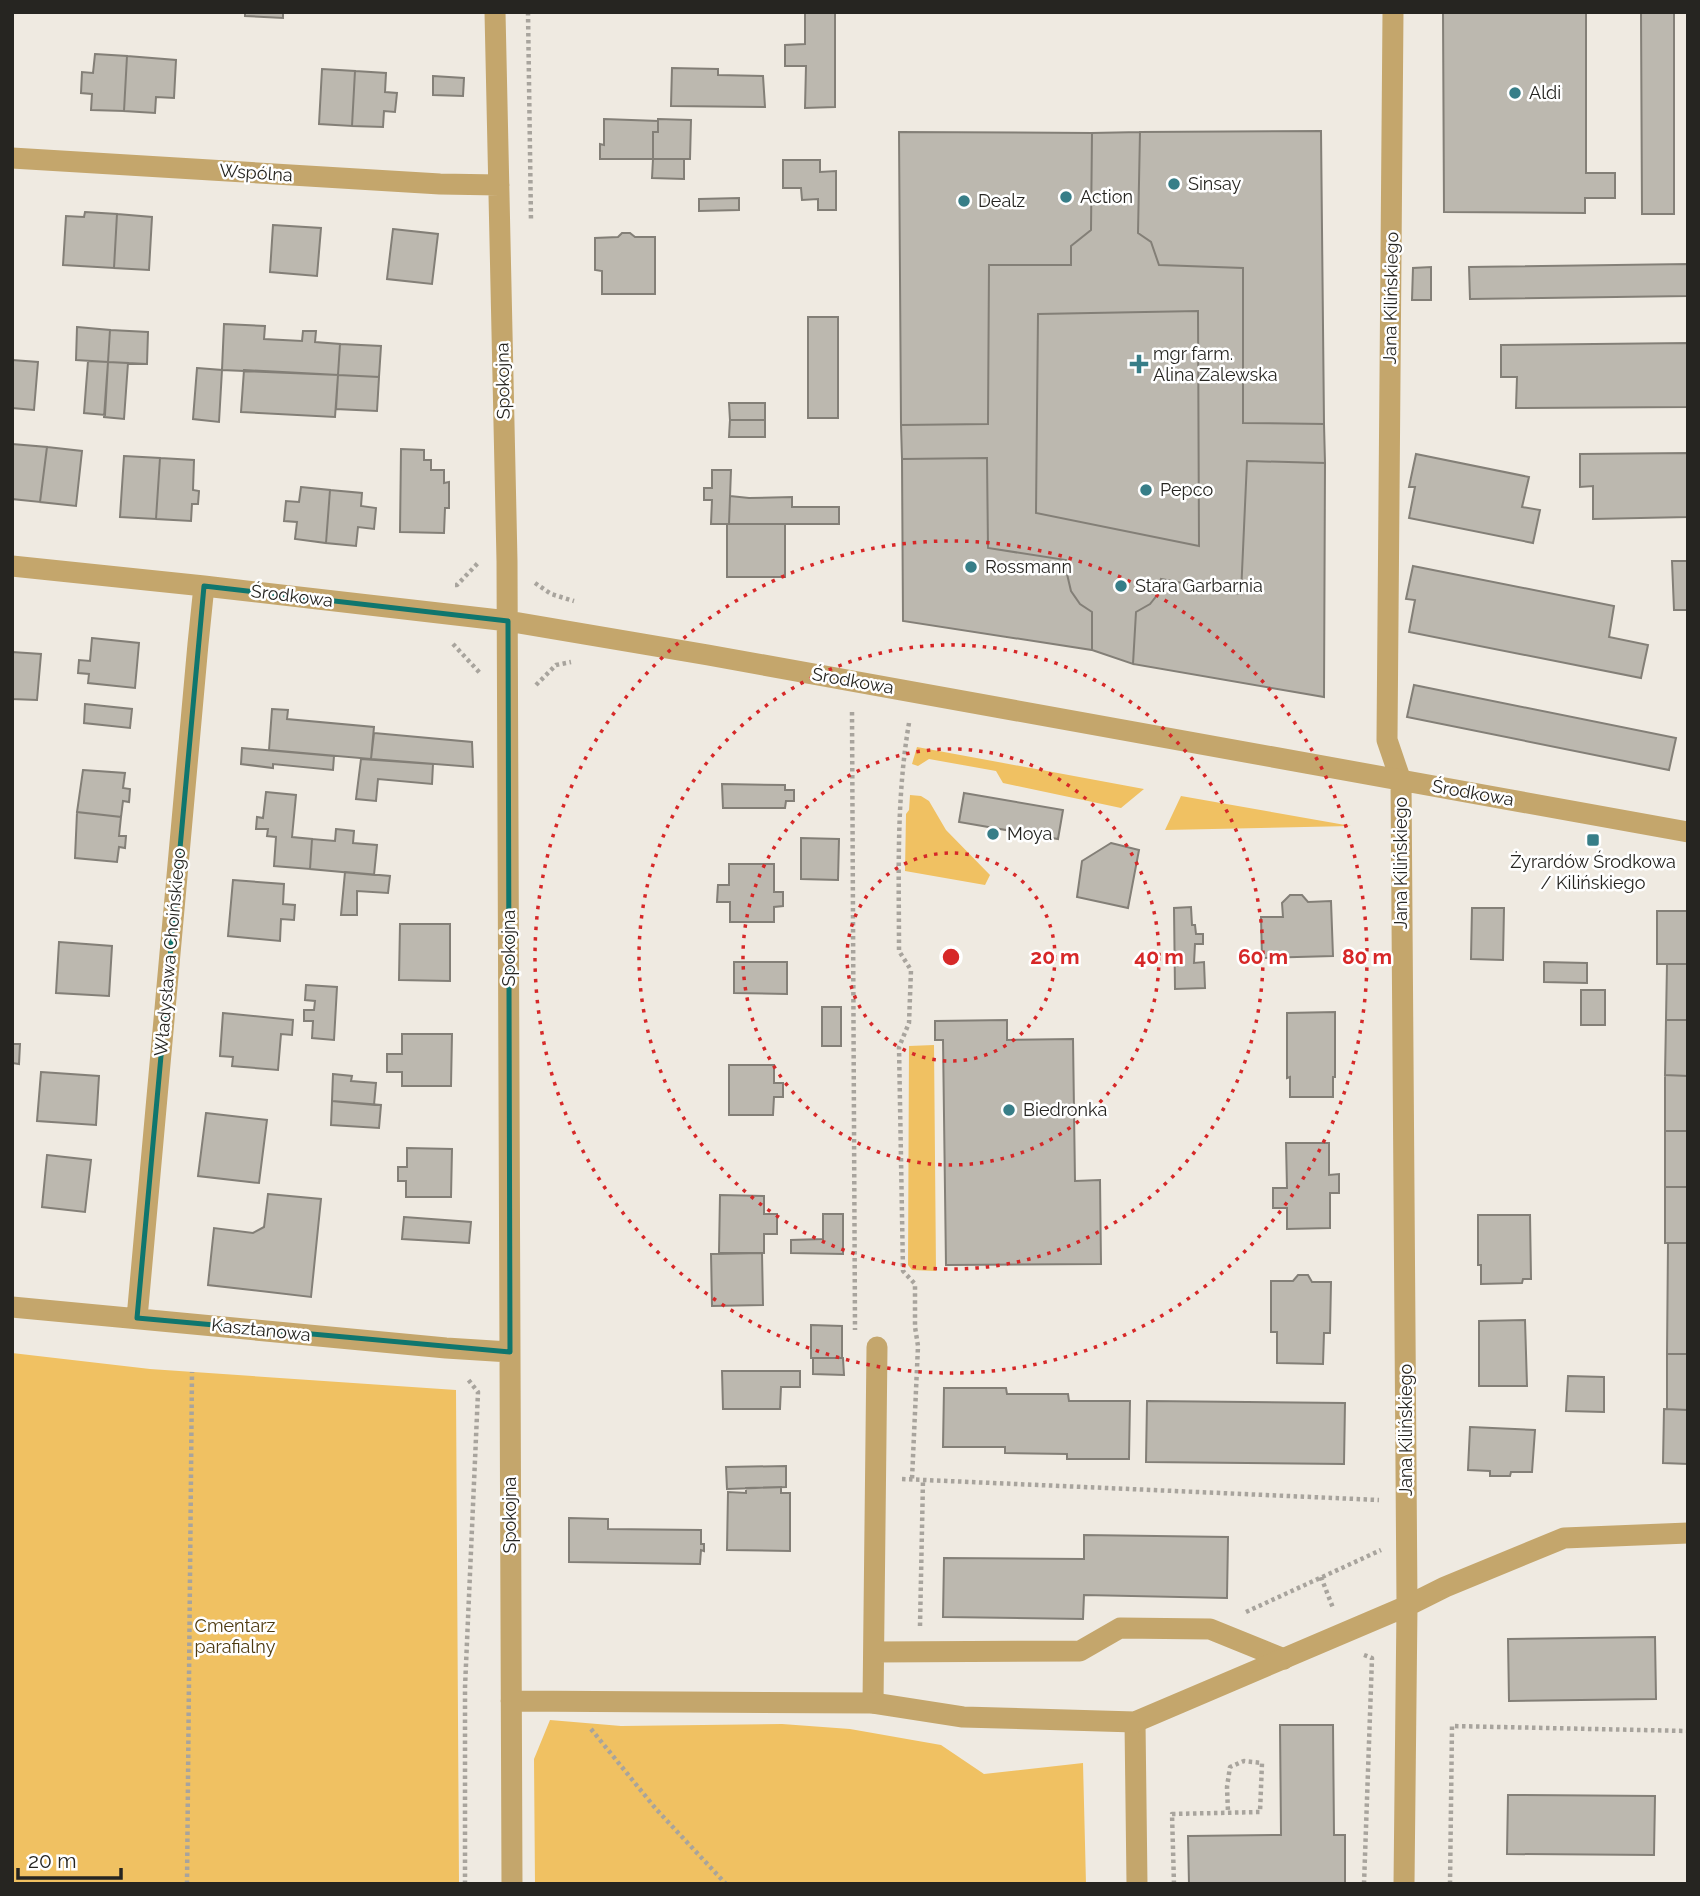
<svg xmlns="http://www.w3.org/2000/svg" width="1700" height="1896" font-family="Raleway,sans-serif">
<style>
.green{fill:#f0c162}
.building{fill:#bcb8af;stroke:#837f77;stroke-width:2}
.lines{fill:none;stroke-linecap:round;stroke-linejoin:round}
.path{stroke:#a8a49d;stroke-width:4.5;stroke-dasharray:3.5 3.5;stroke-linecap:butt}
.service{stroke:#c4a66c;stroke-width:21}
.minor{stroke:#c4a66c;stroke-width:21}
.marked{fill:none;stroke:#0f766e;stroke-width:5;stroke-linejoin:round}
.ring{fill:none;stroke:#d62828;stroke-width:3.5;stroke-dasharray:3.5 7}
.poi-dot{fill:#377e88;stroke:#fff;stroke-width:2.5}
.labels{text-anchor:middle;stroke-width:5;stroke-linejoin:round;paint-order:stroke}
.poi-label{font-size:18px;fill:#262521;stroke:#fff;text-anchor:start}
.street-label{font-size:18px;fill:#262521;stroke:#fff}
.park-label{font-size:18px;fill:#4c390f;stroke:#fff}
.centre{fill:#d62828;stroke:#fff;stroke-width:3.5}
.ring-label{font-size:21px;text-anchor:middle;font-weight:bold;fill:#d62828;stroke:#fff;stroke-width:5;stroke-linejoin:round;paint-order:stroke}
</style>
<rect width="100%" height="100%" fill="#efeae1"/>
<path class="green" d="M917 747 1144 789 1121 808 1003 783 996 771 929 759 918 766 912 764Z
M910 795 921 796 929 801 946 830 990 875 985 885 905 871 906 814 909 810Z
M1181 796 1351 826 1165 830Z
M934 1045 936 1271 912 1270 908 1265 909 1046Z
M12 1353 150 1369 456 1390 459 1884H12Z
M550 1720 621 1726 782 1724 850 1729 941 1745 984 1774 1083 1763 1086 1884H535L534 1759Z"/>
<path class="building" d="M245 12H283V18L245 16Z
M805 12H835V107L805 108 806 66H785V45L805 44Z
M1443 12H1586V173H1615V198H1585V213L1444 212Z
M1641 12H1674V214H1642Z
M95 54 127 56 124 111 91 110 92 94 81 93 82 72 93 73Z
M127 56 176 60 174 98 156 97 155 113 124 111Z
M672 68 718 69V75L763 76 765 107 671 106Z
M322 69 355 71 352 126 319 124Z
M355 71 386 73 385 92 397 93 395 112 384 111 383 127 352 126Z
M433 76 464 78 463 96 433 95Z
M604 119 658 121V132H653V159H600V144L604 145Z
M658 119 691 120 690 159H653V132H658Z
M1321 131 1324 424 1243 423V268L1159 265 1151 242 1138 233 1140 132Z
M899 132 1092 133 1091 230 1071 246V265H989L988 424 901 425Z
M1140 132 1138 233 1151 242 1159 265 1243 268V423L1324 424 1325 463 1247 461 1241 594 1161 579 1158 594 1150 604 1136 612 1133 664 1092 650V612L1080 604 1071 591 1067 574 1066 560 988 548 987 458 902 459 901 425 988 424 989 265H1071V246L1091 230 1092 133Z
M653 159H684V179L652 178Z
M783 160H820V172L836 171V210H818V199L802 200 801 188H783Z
M739 198V210L699 211V199Z
M85 212 117 214 114 268 63 265 66 216 84 217Z
M117 214 152 217 149 270 114 268Z
M273 225 321 228 317 276 270 272Z
M393 229 438 234 432 284 387 279Z
M622 233H630L635 237H655V294H602V271L595 270V238L618 237Z
M1688 264V296L1470 299 1469 267Z
M1431 267V300H1412L1413 268Z
M1198 311 1199 546 1036 513 1038 314Z
M808 317H838V418H808Z
M224 324 265 326 264 339 302 341 303 331H316L315 342 340 344 338 375 222 370Z
M77 327 110 330 108 362 76 360Z
M110 330 148 332 147 364 108 362Z
M1688 343V407L1516 408 1517 377H1501V345Z
M340 344 381 346 379 377 338 375Z
M12 360 38 362 34 410 12 408Z
M88 361 108 362 105 415 84 413Z
M108 362 128 363 124 419 104 417Z
M197 368 222 370 219 422 193 419Z
M244 370 338 375 335 417 241 412Z
M338 375 379 377 377 411 336 409Z
M729 403H765V420H730Z
M730 420H765V437H729Z
M12 444 47 447 40 502 12 499Z
M47 447 82 451 76 506 40 502Z
M401 449 424 450V460H431V470H444V483L449 482V508H445L444 533 400 532Z
M1688 453V517L1593 519V486L1580 487V454Z
M1416 454 1529 477 1522 507 1540 510 1533 543 1409 518 1415 487H1409Z
M124 456 160 458 156 519 120 517Z
M160 458 194 460 193 490 199 491 198 504H192L191 521 156 519Z
M987 458 988 548 1066 560 1067 574 1071 591 1080 604 1092 612V650L903 621 902 459Z
M1247 461 1325 463 1324 697 1133 664 1136 612 1150 604 1158 594 1161 579 1241 594Z
M712 470H731L729 524H711L712 500H704V488H712Z
M301 487 330 490 326 543 295 539 297 522 284 521 286 501 299 502Z
M330 490 362 493 361 506 376 508 374 529 358 527 356 546 326 543Z
M730 496 749 498 792 497V507H839V524H729Z
M727 524H785V577H727Z
M1672 561H1688V610H1674Z
M1413 566 1614 606 1609 637 1648 645 1641 678 1409 632 1415 600 1406 599Z
M92 638 139 643 135 688 88 683 89 674 78 673 79 660 90 661Z
M12 652 41 654 37 700 12 699Z
M1414 685 1676 738 1669 770 1407 717Z
M85 704 132 709 130 728 84 723Z
M272 709 288 710 287 719 374 727 371 759 269 750Z
M374 733 472 742 473 767 371 759Z
M242 748 334 756 333 770 273 764V768L241 764Z
M361 759 433 764 432 784 378 779 376 801 356 799Z
M83 770 125 773 123 788 130 789 129 802 123 801 121 817 77 812Z
M722 784 785 785V790H794V801H786L785 808H723Z
M266 792 296 795 292 837 312 839 310 869 274 866 276 837 267 836 268 829H256L257 817 263 818Z
M964 793 1063 810 1058 839 959 822Z
M77 812 121 817 119 836H126L125 848 119 847 117 862 75 858Z
M336 829 354 831 353 843 377 845 374 875 310 869 312 839 335 841Z
M801 838 839 839 838 880 801 879Z
M1111 843 1139 850 1128 908 1077 897 1082 861Z
M729 864H774V892H783V906L774 907V922H730V902H717L718 885H729Z
M345 872 390 876 388 893 357 891V915H341Z
M233 880 284 884 283 904 295 905 294 920 281 919 280 941 228 936Z
M1290 895H1302L1308 902 1331 901 1333 956 1262 958 1261 917H1283L1282 903Z
M1191 907 1192 925H1195L1196 934H1203V944H1195L1194 963 1204 962 1205 988 1175 989 1174 908Z
M1472 908H1504L1503 960 1471 959Z
M1657 911H1688V964H1657Z
M400 924H450V981L399 980Z
M59 942 112 946 109 996 56 993Z
M734 962H787V994L734 993Z
M1544 962 1587 963V983L1544 982Z
M1667 964H1688V1020H1666Z
M306 985 337 987 334 1040 312 1038 313 1021H304V1010H314L315 1001 305 1000Z
M1581 990H1605V1025H1581Z
M822 1007H841V1046H822Z
M1335 1012V1077H1333V1097H1290V1077L1287 1078V1013Z
M223 1013 293 1020 292 1035 281 1034 278 1070 232 1066 233 1057 220 1056Z
M1007 1020V1040L1073 1039 1075 1181 1100 1180 1101 1264 946 1265 943 1040H935V1021Z
M1666 1020H1688V1076L1665 1075Z
M402 1034H452L451 1086H402V1072H387V1054H402Z
M12 1044H20L19 1064 12 1063Z
M729 1065H774V1083H783V1097H774L773 1115H729Z
M41 1072 99 1076 96 1125 37 1121Z
M333 1074 352 1076 351 1081 376 1083 374 1105 332 1101Z
M1665 1075 1688 1076V1131H1665Z
M332 1101 381 1105 379 1128 331 1125Z
M206 1113 267 1120 259 1183 198 1176Z
M1665 1131H1688V1187H1665Z
M1286 1143H1329V1175L1339 1174V1193H1330V1228L1287 1229V1208H1273V1188H1287Z
M407 1148 452 1149 451 1197H406V1181H398V1167H407Z
M47 1155 91 1160 85 1212 42 1207Z
M1665 1187H1688V1243H1665Z
M268 1194 321 1199 311 1297 208 1285 214 1228 253 1233 264 1227Z
M720 1195 764 1196V1214H777V1234H764V1253H719Z
M823 1214H843V1254L791 1253V1240L823 1239Z
M1478 1215H1530L1531 1279H1523L1522 1283 1481 1284V1265H1478Z
M404 1217 471 1222 469 1243 402 1239Z
M1668 1243H1688V1354H1667Z
M762 1253 763 1305 712 1306 711 1254Z
M1298 1275H1308L1312 1282H1331L1330 1333H1324L1323 1364 1277 1363V1332H1271V1281H1293Z
M1525 1320 1527 1386H1479V1321Z
M811 1325 842 1326V1358H811Z
M1667 1354H1688V1410L1667 1409Z
M813 1358H843L844 1375 813 1374Z
M722 1371H800V1387H781L780 1409H723Z
M1568 1376 1604 1377V1412L1566 1411Z
M944 1388H1006L1007 1394H1068L1069 1401H1130L1129 1459H1067V1454L1005 1453V1447H943Z
M1147 1401 1345 1403 1344 1464 1146 1462Z
M1664 1409 1688 1410V1464L1663 1463Z
M1470 1427 1535 1430 1532 1472H1511L1510 1476H1490V1471L1468 1470Z
M786 1466V1487L727 1489 726 1467Z
M781 1487V1493H790V1551L727 1550 728 1492 746 1493V1488Z
M569 1518 608 1519V1529L701 1530V1544H704V1551L701 1550 700 1564 569 1562Z
M1084 1535 1228 1537 1227 1598 1084 1595 1083 1619 943 1617 944 1558 1084 1559Z
M1655 1637 1656 1699 1509 1701 1508 1639Z
M1280 1725H1333L1334 1835H1345V1884H1189L1188 1836 1281 1835Z
M1508 1795 1655 1796 1654 1855 1507 1854Z"/>
<g class="lines">
<path class="path" d="M528 12 531 221
M535 583 551 594 574 601
M455 585H457L478 563
M453 644 480 673
M536 685 556 665 571 662
M852 712 855 1330
M909 723C896 799 899 875 899 951L911 970 909 1023 899 1047 903 1271 915 1284V1327L918 1346 912 1479
M902 1479 1379 1500
M1321 1577 1333 1608
M1246 1612 1381 1550
M920 1626 923 1480
M1364 1655 1372 1658 1364 1884
M591 1729 656 1809 726 1884
M187 1884 192 1372
M465 1884V1687L478 1392 467 1378
M1174 1884 1172 1814 1260 1812 1262 1763 1244 1761 1230 1767 1227 1787 1228 1812
M1450 1884 1452 1726 1688 1731"/>
<path class="service" d="M1393 12 1387 740 1401 781
M874 1652 1080 1651 1120 1628 1210 1629 1284 1659
M873 1703 877 1347
M1135 1722 1137 1884"/>
<path class="minor" d="M495 12 507 561 512 1884
M12 158 440 184 499 185
M12 566 204 586 508 621 708 655 1688 832
M1401 781 1407 1606 1404 1884
M12 1307 446 1348 510 1352
M137 1318 198 644 204 586
M511 1701 873 1703 963 1717 1135 1722 1407 1606 1445 1587 1564 1538 1688 1533"/>
</g>
<path class="marked" d="M204 586 508 621 510 1352 137 1318Z"/>
<g class="ring">
<circle cx="951" cy="957" r="104"/>
<circle cx="951" cy="957" r="208"/>
<circle cx="951" cy="957" r="312"/>
<circle cx="951" cy="957" r="416"/>
</g>
<g class="poi-dot">
<circle cx="1515" cy="93" r="7"/>
<circle cx="1174" cy="184" r="7"/>
<circle cx="1066" cy="197" r="7"/>
<circle cx="964" cy="201" r="7"/>
<path d="M1135.5 353.5h7v7h7v7h-7v7h-7v-7h-7v-7h7z"/>
<circle cx="1146" cy="490" r="7"/>
<circle cx="971" cy="567" r="7"/>
<circle cx="1121" cy="586" r="7"/>
<circle cx="993" cy="834" r="7"/>
<rect x="1586" y="833" width="14" height="14" rx="3.5"/>
<circle cx="1009" cy="1110" r="7"/>
</g>
<g class="labels">
<g class="poi-label">
<text x="1529" y="99">Aldi</text>
<text x="1188" y="190">Sinsay</text>
<text x="1080" y="203">Action</text>
<text x="978" y="207">Dealz</text>
<text x="1153" y="360">mgr farm.<tspan x="1153" dy="21">Alina Zalewska</tspan></text>
<text x="1160" y="496">Pepco</text>
<text x="985" y="573">Rossmann</text>
<text x="1135" y="592">Stara Garbarnia</text>
<text x="1007" y="840">Moya</text>
<text x="1593" y="868" text-anchor="middle">Żyrardów Środkowa<tspan x="1593" dy="21">/ Kilińskiego</tspan></text>
<text x="1023" y="1116">Biedronka</text>
</g>
<g class="street-label">
<text transform="translate(256 173) rotate(4)" y="6">Wspólna</text>
<text transform="translate(1391 298) rotate(-89)" y="6">Jana Kilińskiego</text>
<text transform="translate(503 381) rotate(-91)" y="6">Spokojna</text>
<text transform="translate(292 596) rotate(7)" y="6">Środkowa</text>
<text transform="translate(853 681) rotate(10)" y="6">Środkowa</text>
<text transform="translate(1473 793) rotate(10)" y="6">Środkowa</text>
<text transform="translate(1401 863) rotate(-90)" y="6">Jana Kilińskiego</text>
<text transform="translate(509 948) rotate(-90)" y="6">Spokojna</text>
<text transform="translate(170 952) rotate(-85)" y="6">Władysława Choińskiego</text>
<text transform="translate(261 1330) rotate(6)" y="6">Kasztanowa</text>
<text transform="translate(1406 1430) rotate(-90)" y="6">Jana Kilińskiego</text>
<text transform="translate(510 1515) rotate(-90)" y="6">Spokojna</text>
</g>
<g class="park-label">
<text x="235" y="1632">Cmentarz<tspan x="235" dy="21">parafialny</tspan></text>
</g>
</g>
<circle cx="951" cy="957" r="10" class="centre"/>
<g class="ring-label">
<text x="1055" y="964">20 m</text>
<text x="1159" y="964">40 m</text>
<text x="1263" y="964">60 m</text>
<text x="1367" y="964">80 m</text>
</g>
<rect width="1700" height="1896" fill="none" stroke="#262521" stroke-width="28"/>
<path d="M18 1868v10h103v-10" fill="none" stroke="#262521" stroke-width="3.5"/>
<text x="28" y="1868" font-size="21" fill="#262521" stroke="#ffffff" stroke-width="5" paint-order="stroke">20 m</text>
</svg>
